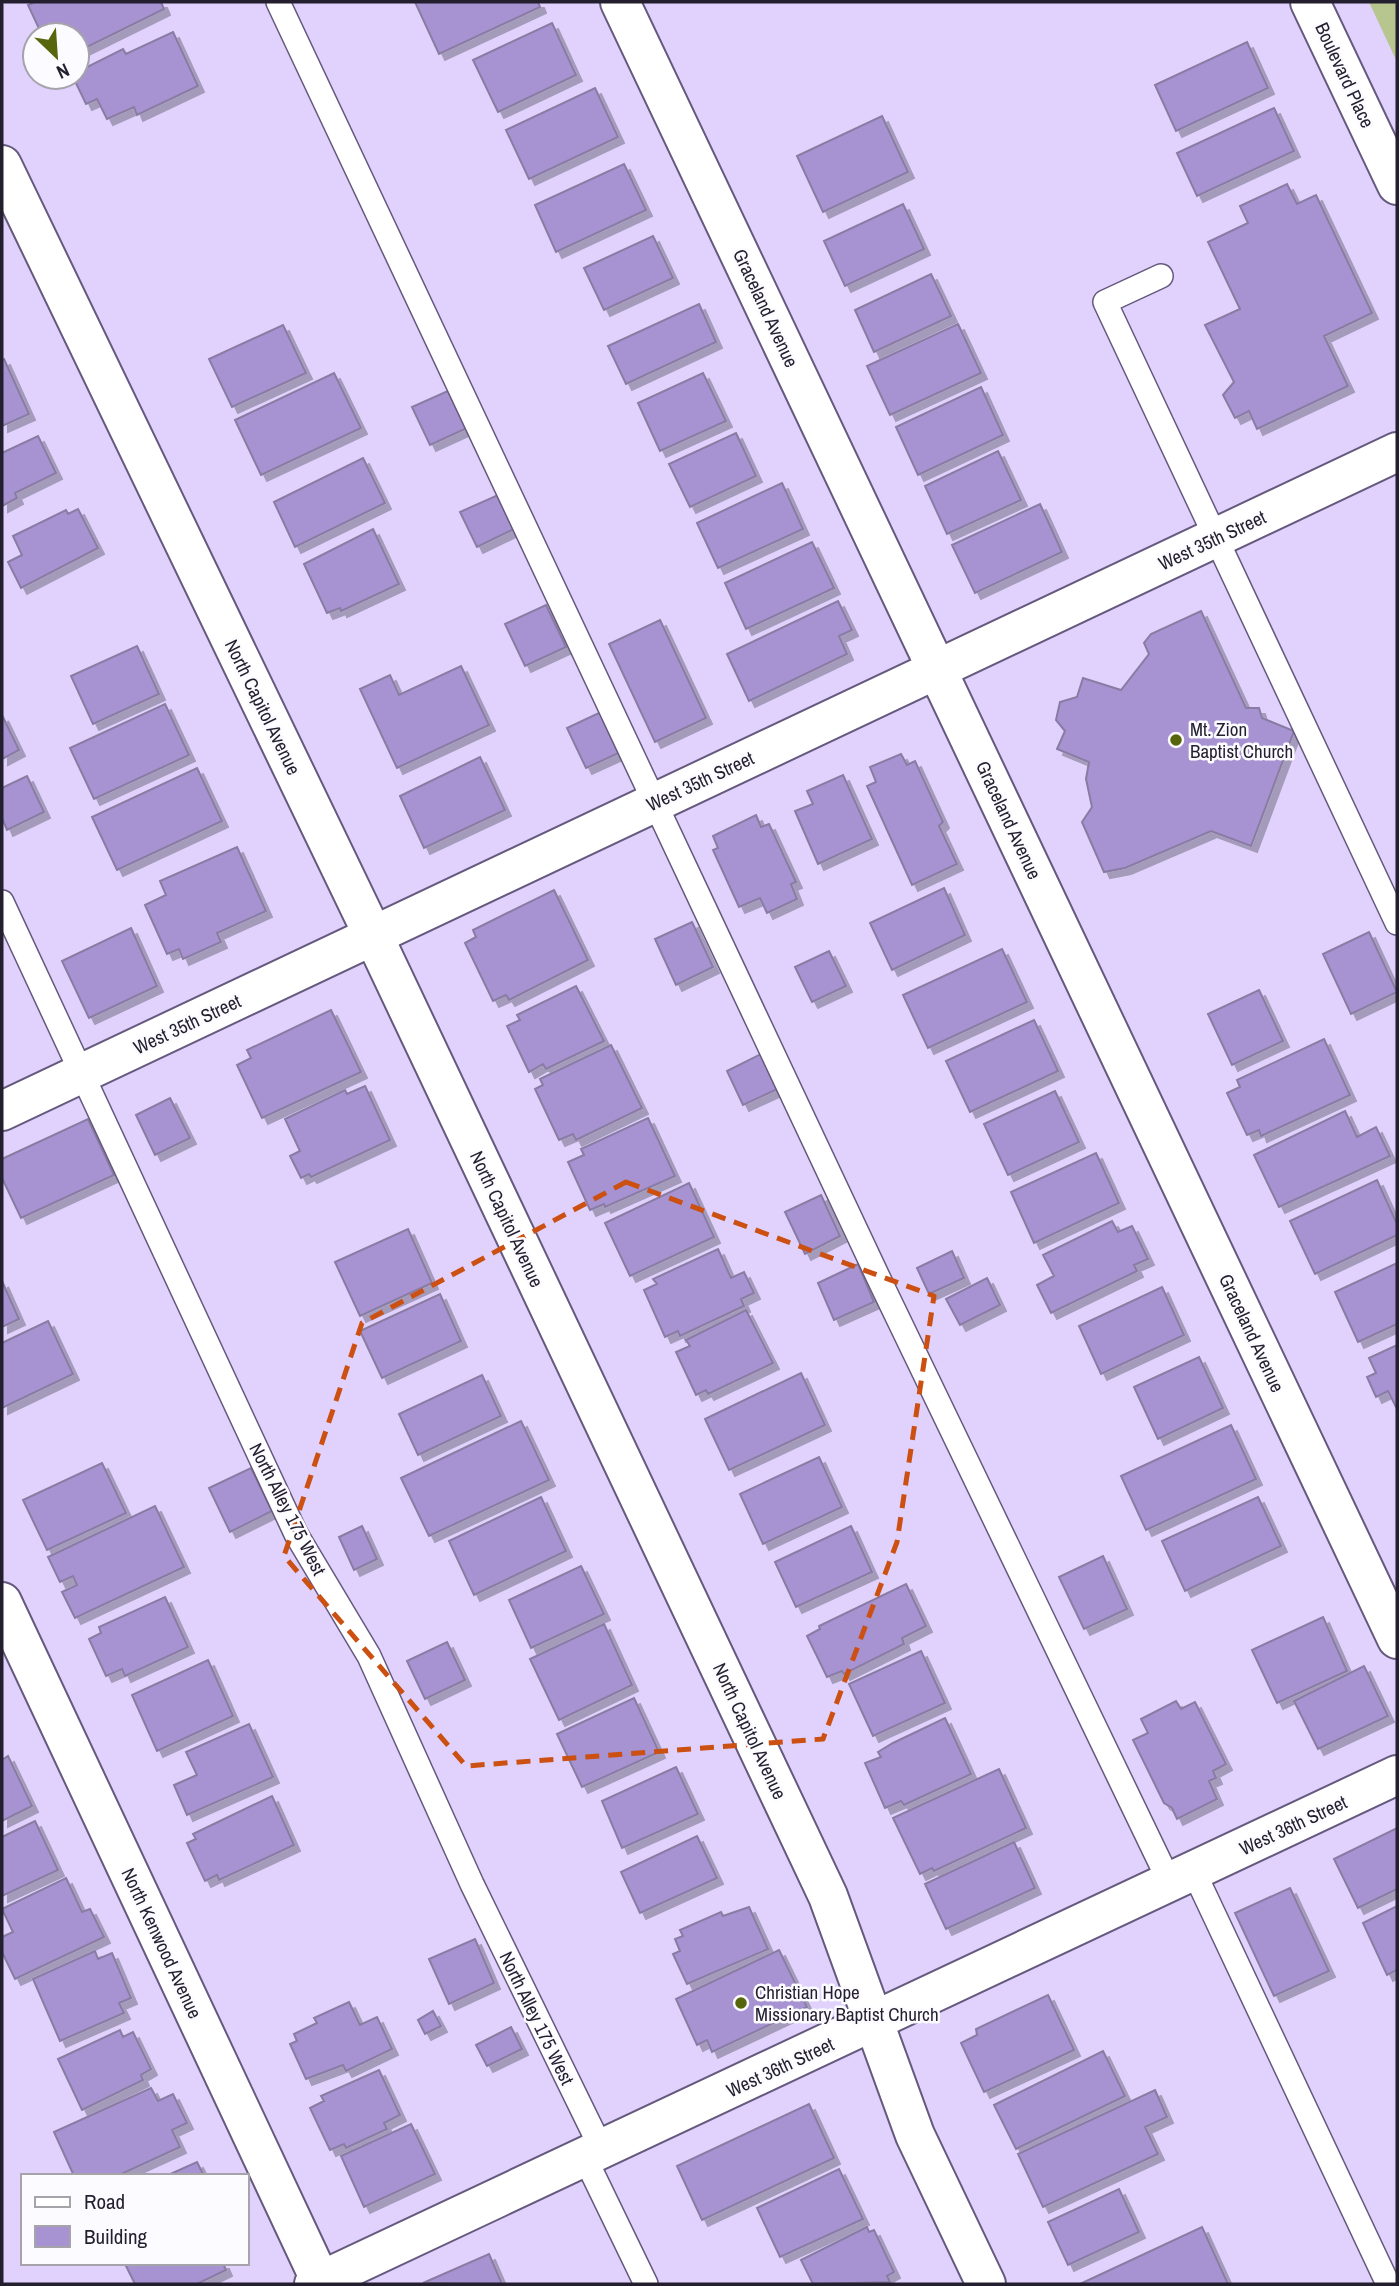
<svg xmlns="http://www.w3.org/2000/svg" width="1399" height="2286" font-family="'Archivo Narrow',sans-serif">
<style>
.green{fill:#b7c58e}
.building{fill:#a792d2;stroke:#897ca3;stroke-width:2;filter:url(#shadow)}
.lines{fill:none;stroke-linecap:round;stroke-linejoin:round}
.service-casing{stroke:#65597d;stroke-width:26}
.minor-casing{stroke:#65597d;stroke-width:42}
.tertiary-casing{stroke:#65597d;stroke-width:42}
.secondary-casing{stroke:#65597d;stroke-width:42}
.service{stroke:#fff;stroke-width:23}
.minor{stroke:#fff;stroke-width:38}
.tertiary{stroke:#fff;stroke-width:38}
.secondary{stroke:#fff;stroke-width:38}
.marked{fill:none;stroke:#cb5011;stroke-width:5;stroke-dasharray:14 9;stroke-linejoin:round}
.poi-dot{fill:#57660c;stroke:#fcfbff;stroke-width:2.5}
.labels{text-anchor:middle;stroke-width:5;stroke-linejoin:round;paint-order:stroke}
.street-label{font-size:19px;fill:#241f2e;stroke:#fcfbff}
.poi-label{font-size:19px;fill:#241f2e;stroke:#fcfbff;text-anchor:start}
</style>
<defs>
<filter id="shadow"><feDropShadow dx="6" dy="6" stdDeviation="0" flood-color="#0004"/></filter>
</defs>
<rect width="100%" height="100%" fill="#e0d2fd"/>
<path class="green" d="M1369 2H1397V62Z"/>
<path class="building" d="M35 2H161L164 9 77 52V35H42L28 5Z
M415 2H538L540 7 439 54Z
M552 23 576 75 498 112 473 60Z
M173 32 198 86 137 115 134 107 107 119 97 99 86 104 73 77H77V72L123 49 126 54Z
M1247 42 1268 88 1176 131 1155 85Z
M595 88 618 137 529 179 506 130Z
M1274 108 1294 151 1197 196 1177 153Z
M882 116 908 172 823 212 797 156Z
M624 164 646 210 556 252 535 205Z
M1287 184 1297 204 1316 195 1372 313 1324 336 1348 386 1257 429 1249 411 1235 418 1223 395 1234 382 1205 325 1240 309 1208 242 1248 223 1240 206Z
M903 204 924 249 845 286 824 241Z
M653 236 673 278 604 310 584 268Z
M931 274 951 316 874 352 855 310Z
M699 304 716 342 626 384 608 346Z
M958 324 981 373 890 415 867 366Z
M283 325 306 373 232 407 209 359Z
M4 359 29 414 2 426V360Z
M334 373 361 428 261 475 235 420Z
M703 373 726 421 660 451 638 403Z
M981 387 1003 435 918 475 896 427Z
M450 390 467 428 430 445 412 407Z
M736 433 756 476 690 507 669 464Z
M38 436 56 473 15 493 17 498 2 506V453Z
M998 451 1021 500 947 534 925 486Z
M363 458 385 503 295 547 274 502Z
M782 483 803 529 718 568 697 523Z
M498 495 514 529 477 547 460 512Z
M1040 504 1062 552 975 593 952 545Z
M78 509 98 548 21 588 8 562 22 555 13 536 66 510 68 514Z
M373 529 399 584 341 611 340 608 327 613 304 564Z
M812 542 834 588 746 629 725 583Z
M838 601 852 630 839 636 847 654 749 701 727 654Z
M546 605 566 647 525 666 505 624Z
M1201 611 1246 708H1259L1262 718 1294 731 1251 846 1211 831 1125 868 1104 872 1082 822 1092 807 1086 779 1089 762 1057 749 1065 731 1056 720 1060 702 1077 697 1083 678 1121 690 1149 654 1144 643 1151 634Z
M660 620 706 718 655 742 609 644Z
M137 646 159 694 93 724 71 676Z
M461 666 489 725 397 768 360 689 390 675 399 695Z
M165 704 189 755 94 799 70 748Z
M603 711 623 751 586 768 567 728Z
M2 715 19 750 2 759Z
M901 754 907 765 915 761 943 822 939 826 957 864 912 885 867 786 876 782 870 767Z
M480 757 505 810 424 848 400 796Z
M197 768 222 821 117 870 92 817Z
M843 775 872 839 818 864 795 811 813 804 807 791Z
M27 776 44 812 7 830 2 818V788Z
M756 815 761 827 769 824 796 882 791 884 797 899 767 913 760 898 739 907 713 850 718 848 713 836Z
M237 847 266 911 217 933 221 942 183 959 179 949 167 954 145 905 166 895 160 881Z
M944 888 965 935 892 970 870 923Z
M554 890 588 960 509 1000 506 995 493 1001 465 943 476 937 473 930Z
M692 922 713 967 676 985 655 939Z
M131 928 157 986 89 1018 62 961Z
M1369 932 1397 992 1351 1014 1323 954Z
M1002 949 1027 1002 928 1048 903 995Z
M829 951 846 986 812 1002 795 967Z
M576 986 604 1041 546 1069 543 1064 529 1072 507 1026 520 1020 517 1015Z
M1259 990 1283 1041 1232 1065 1208 1014Z
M331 1010 361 1072 262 1118 237 1065 251 1058 247 1050Z
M1034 1020 1058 1071 970 1112 946 1061Z
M1324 1039 1350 1095 1261 1136 1259 1130 1247 1135 1227 1093 1240 1087 1237 1080Z
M611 1045 642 1108 576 1140 573 1134 559 1140 535 1089 543 1085 540 1079Z
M767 1051 784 1086 743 1105 727 1071Z
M365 1086 390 1140 311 1177 309 1174 301 1178 290 1156 300 1151 285 1119 345 1090 347 1094Z
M1055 1091 1079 1142 1008 1175 984 1124Z
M170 1098 190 1138 155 1155 136 1115Z
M1345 1111 1357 1137 1376 1127 1390 1156 1279 1207 1254 1155Z
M648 1118 675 1176 605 1207 604 1204 590 1210 568 1162 584 1155 581 1149Z
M88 1119 114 1175 21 1218 2 1178V1159Z
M1096 1153 1119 1203 1034 1243 1011 1192Z
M1377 1180 1397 1224V1235L1315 1274 1290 1221Z
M689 1183 714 1237 630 1276 605 1223Z
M821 1195 840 1236 805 1254 785 1212Z
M1112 1221 1118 1232 1132 1226 1148 1259 1134 1265 1137 1271 1051 1313 1037 1285 1054 1276 1043 1255Z
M408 1229 432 1283 360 1316 335 1262Z
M718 1249 731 1278 744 1272 754 1293 741 1299 744 1306 680 1336 678 1331 665 1337 644 1290 657 1284 653 1279Z
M952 1251 964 1278 929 1294 917 1268Z
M1397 1263V1324L1358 1342 1335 1292Z
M858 1264 874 1302 834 1320 818 1283Z
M987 1278 1000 1305 960 1325 946 1299Z
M2 1281 19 1319 2 1327Z
M1162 1287 1184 1335 1101 1374 1079 1326Z
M440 1294 461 1341 382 1378 360 1331Z
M746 1310 773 1363 708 1394 706 1390 696 1395 676 1352 690 1346 686 1340Z
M48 1321 73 1374 2 1408V1343Z
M1397 1345V1406L1396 1407 1388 1391 1376 1397 1367 1377 1376 1373 1369 1358Z
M1199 1357 1223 1408 1158 1439 1134 1387Z
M801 1373 825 1425 729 1470 705 1419Z
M482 1375 501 1416 418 1455 399 1414Z
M521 1421 549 1480 429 1536 401 1478Z
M1231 1425 1256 1479 1146 1530 1121 1476Z
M819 1457 842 1507 763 1544 740 1494Z
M102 1463 126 1513 47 1550 23 1500Z
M251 1468 272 1511 230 1532 209 1488Z
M541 1497 566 1551 474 1595 449 1541Z
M1258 1497 1281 1546 1185 1591 1162 1541Z
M155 1506 184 1567 75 1618 62 1592 77 1585 73 1576 60 1582 48 1557Z
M362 1526 377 1559 354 1570 339 1537Z
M851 1526 872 1572 796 1607 775 1562Z
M1103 1556 1127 1609 1084 1629 1059 1577Z
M581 1566 604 1614 531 1648 509 1600Z
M906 1584 926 1626 902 1638 904 1644 844 1674 842 1671 827 1677 807 1636 820 1629 819 1626Z
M165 1597 188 1647 125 1676 122 1669 106 1676 89 1639 101 1633 99 1627Z
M1323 1617 1347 1671 1277 1703 1252 1650Z
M604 1624 632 1685 559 1720 530 1659Z
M447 1642 465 1680 425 1699 407 1661Z
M921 1651 945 1703 873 1736 849 1684Z
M208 1660 233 1716 157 1751 132 1695Z
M1364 1666 1388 1716 1318 1749 1294 1701Z
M634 1698 659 1752 582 1787 557 1734Z
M1176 1701 1181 1709 1195 1702 1226 1764 1213 1771 1216 1778 1209 1781 1217 1799 1177 1819 1172 1808 1164 1803 1133 1740 1148 1733 1141 1719Z
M945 1718 971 1774 904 1805 901 1801 885 1808 865 1763 881 1757 878 1752 893 1743Z
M249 1724 273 1777 187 1815 174 1785 197 1775 186 1752Z
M8 1756 32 1806 2 1821V1760Z
M676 1767 698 1814 622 1848 602 1801Z
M999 1769 1026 1828 934 1871 932 1868 920 1874 893 1818Z
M272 1796 294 1845 219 1880 217 1875 205 1881 187 1843 196 1839 193 1834Z
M35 1821 58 1870 2 1896V1837Z
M1397 1828V1889L1358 1908 1334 1859Z
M697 1836 717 1878 640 1913 621 1872Z
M1014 1842 1035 1888 946 1929 925 1884Z
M66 1878 82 1912 90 1909 104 1937 15 1979 2 1952V1937L13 1932 2 1909Z
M1290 1888 1329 1971 1274 1996 1235 1913Z
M1397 1906V1970L1387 1975 1363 1923Z
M749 1907 768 1949 687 1984 673 1954 680 1951 675 1939 683 1936 680 1930 721 1912 723 1916Z
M475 1939 494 1983 449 2004 429 1959Z
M779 1950 807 2007 712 2052 707 2040 697 2045 676 1999Z
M95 1951 98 1959 112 1953 131 1998 119 2003 124 2013 60 2041 33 1979Z
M1048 1995 1074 2050 984 2092 961 2043 977 2035 976 2029Z
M349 2002 360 2025 377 2017 392 2049 346 2071 343 2065 306 2079 290 2044 297 2041 294 2034 317 2023 314 2018Z
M433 2011 441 2026 425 2034 418 2020Z
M511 2027 522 2049 487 2066 476 2045Z
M120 2030 123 2037 133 2032 151 2069 141 2075 143 2080 82 2110 58 2059Z
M1103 2051 1125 2096 1016 2149 994 2105Z
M379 2070 400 2115 384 2123 387 2129 346 2148 344 2144 330 2150 310 2108 324 2101 321 2096Z
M151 2088 158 2101 173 2094 187 2123 172 2130 180 2147 117 2176H74L54 2132Z
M1155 2090 1167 2117 1145 2127 1158 2154 1043 2207 1018 2154Z
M809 2104 834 2158 702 2220 677 2166Z
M411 2124 435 2174 364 2207 341 2156Z
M197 2162 204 2176H166Z
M839 2169 863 2219 780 2257 757 2208Z
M1119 2189 1139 2232 1068 2265 1048 2222Z
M867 2227 869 2232 874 2230 894 2272 887 2276 890 2282 813 2284 801 2260Z
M1202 2227 1228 2284H1080Z
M489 2254 502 2284 423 2283Z
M132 2263H223L226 2270 197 2284H135L126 2266Z"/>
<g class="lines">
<g class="service-casing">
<path id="service" d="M278 2 879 1279 1170 1883
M1161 276 1105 302 1397 923
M2 902 296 1534 369 1656 472 1884 602 2150
M1194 1872 1388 2284
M585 2158 646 2284"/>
</g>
<g class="minor-casing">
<path id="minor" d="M620 2 1397 1639
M2 1111 1397 452
M2 1602 322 2284
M314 2284 1397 1775"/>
</g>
<g class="tertiary-casing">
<path id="tertiary" d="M1310 2 1397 185"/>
</g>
<g class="secondary-casing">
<path id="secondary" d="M2 165 373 935 828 1896 915 2135 986 2284"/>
</g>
<use href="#service" class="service"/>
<use href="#minor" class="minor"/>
<use href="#tertiary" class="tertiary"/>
<use href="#secondary" class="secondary"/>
</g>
<path class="marked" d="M626 1182 934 1296 897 1542 823 1739 466 1766 284 1556 362 1323Z"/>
<g class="poi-dot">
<circle cx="1176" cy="740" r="7"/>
<circle cx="741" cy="2003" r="7"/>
</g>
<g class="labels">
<g class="street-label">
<text transform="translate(1345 75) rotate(65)" y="7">Boulevard Place</text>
<text transform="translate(766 308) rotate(65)" y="7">Graceland Avenue</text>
<text transform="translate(1212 540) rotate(-25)" y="7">West 35th Street</text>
<text transform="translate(263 707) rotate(64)" y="7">North Capitol Avenue</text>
<text transform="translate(700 781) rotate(-25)" y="7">West 35th Street</text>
<text transform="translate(1009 820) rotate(65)" y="7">Graceland Avenue</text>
<text transform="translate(187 1024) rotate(-25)" y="7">West 35th Street</text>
<text transform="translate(507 1219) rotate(65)" y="7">North Capitol Avenue</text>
<text transform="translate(1252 1333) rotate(65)" y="7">Graceland Avenue</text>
<text transform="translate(288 1509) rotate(63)" y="7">North Alley 175 West</text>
<text transform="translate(750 1731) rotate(65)" y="7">North Capitol Avenue</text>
<text transform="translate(1293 1825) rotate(-25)" y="7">West 36th Street</text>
<text transform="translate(162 1943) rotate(65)" y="7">North Kenwood Avenue</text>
<text transform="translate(537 2018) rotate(64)" y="7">North Alley 175 West</text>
<text transform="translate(780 2067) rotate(-25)" y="7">West 36th Street</text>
</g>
<g class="poi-label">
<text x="1190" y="736">Mt. Zion<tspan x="1190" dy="22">Baptist Church</tspan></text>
<text x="755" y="1999">Christian Hope<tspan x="755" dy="22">Missionary Baptist Church</tspan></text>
</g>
</g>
<rect width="1399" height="2286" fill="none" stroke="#241f2e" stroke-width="7"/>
<rect x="21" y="2174" width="228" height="91" fill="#fcfbff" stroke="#a6a3ab" stroke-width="2"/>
<rect x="35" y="2197" width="35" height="10" fill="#ffffff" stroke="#a6a3ab" stroke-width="2"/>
<text x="84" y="2209" font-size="21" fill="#241f2e">Road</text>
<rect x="35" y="2226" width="35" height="21" fill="#a792d2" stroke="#a6a3ab" stroke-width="2"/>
<text x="84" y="2244" font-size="21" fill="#241f2e">Building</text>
<g transform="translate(56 56) rotate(155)"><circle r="33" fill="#fcfbff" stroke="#a6a3ab" stroke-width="2"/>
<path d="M0-5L12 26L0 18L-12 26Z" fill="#57660c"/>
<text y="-10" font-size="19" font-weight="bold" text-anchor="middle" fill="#241f2e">N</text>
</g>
</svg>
